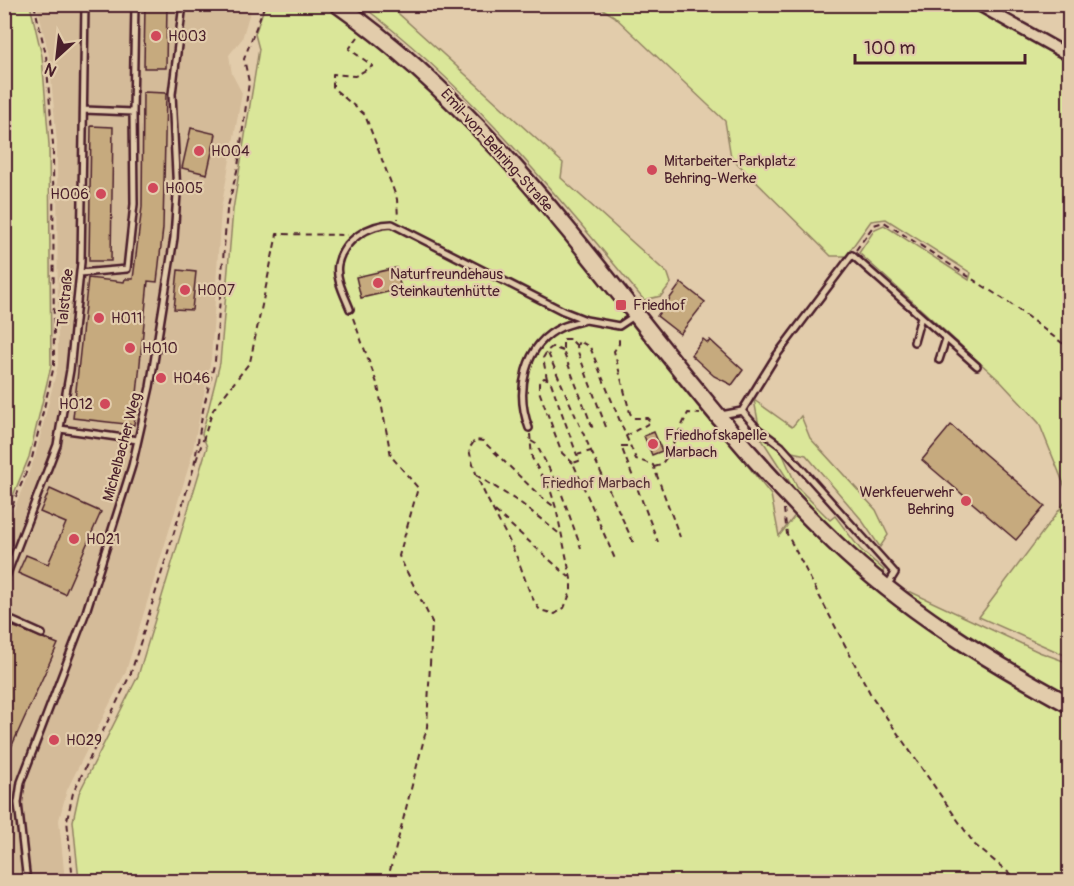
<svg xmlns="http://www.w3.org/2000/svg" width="1074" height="886" font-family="Pangolin,sans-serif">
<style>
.built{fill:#d4bb99}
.green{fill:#dae699;stroke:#928262;stroke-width:1.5}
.building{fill:#c6aa7e;stroke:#4a1f2b;stroke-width:1.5}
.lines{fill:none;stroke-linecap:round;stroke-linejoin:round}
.service-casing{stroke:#4a1f2b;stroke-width:10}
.minor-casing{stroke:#4a1f2b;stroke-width:15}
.secondary-casing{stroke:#4a1f2b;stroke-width:20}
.path{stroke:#4a1f2b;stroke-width:2;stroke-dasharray:6 4.5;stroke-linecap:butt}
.service{stroke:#e2ccab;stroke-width:5}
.minor{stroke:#e2ccab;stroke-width:10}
.secondary{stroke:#e2ccab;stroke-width:15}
.poi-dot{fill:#d1495b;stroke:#e2ccab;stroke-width:2}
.labels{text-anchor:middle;stroke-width:4.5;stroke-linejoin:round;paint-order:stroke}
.poi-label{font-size:15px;fill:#4a1f2b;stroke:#e2ccab;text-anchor:start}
.street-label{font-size:15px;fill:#4a1f2b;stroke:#e2ccab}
.park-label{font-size:15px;fill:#583336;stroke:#e2ccab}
</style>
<rect width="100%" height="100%" fill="#e2ccab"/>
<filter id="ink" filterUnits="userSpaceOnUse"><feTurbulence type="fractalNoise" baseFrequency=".0167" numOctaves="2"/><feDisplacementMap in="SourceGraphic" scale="12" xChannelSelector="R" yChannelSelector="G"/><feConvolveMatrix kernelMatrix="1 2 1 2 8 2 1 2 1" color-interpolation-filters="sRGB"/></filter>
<g filter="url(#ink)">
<path class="built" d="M37 5H252L242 39 229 55 232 74 242 93 221 209 211 359 191 459 126 671 67 790 59 820 65 881 5 882V532L35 457 58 365 57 143 49 55Z"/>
<path class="green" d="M5 4 30 5 42 56 49 145 51 366 29 457 5 515Z
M265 5H326L405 59 516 173 771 495 779 536 797 513 903 592H911L1039 652 1069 663V881H79L73 821 79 793 138 676 207 447 202 434 220 363 233 210 259 49 255 34Z
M361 5H389L563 163 561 178 668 274 671 283 661 296 644 300C557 196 470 87 361 5Z
M596 5H970L1069 59V657L979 617 1069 497 1039 423 1000 381 859 253 875 229 884 225 969 280 971 273 886 219 871 221 846 256H831L731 157 725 121 614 16Z
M754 400 792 427 801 416 810 438 876 510 888 535 880 547 861 519 806 455 792 452 759 426Z
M757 432 780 448 797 487 830 520 835 516 860 549 884 570 881 575 805 506Z"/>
<path class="building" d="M145 4H167L166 68H144Z
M143 92 166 93 163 228 157 282 148 281 134 425 73 418 88 278 124 282 125 279H133L142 207Z
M91 126 113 127 111 261H89Z
M191 128 216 134 207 174 182 168Z
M396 268 401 289 361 298 356 277Z
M178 270 196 272 192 310 174 309Z
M681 283 705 302 680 334 657 316Z
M703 339 708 343 710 340 743 370 732 385 714 376 691 355Z
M951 425 1045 506 1016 540 922 460Z
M654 432 662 451 652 455 644 436Z
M50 489 101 512 65 594 18 573 26 555 48 564 66 523 40 512Z
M4 623 58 644 4 763Z"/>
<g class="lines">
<g class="service-casing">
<path id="service" d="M133 112 135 4
M80 273 127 269 134 204 133 112 84 110
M350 309C345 296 335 278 338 264 343 240 370 224 392 224L563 311 586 320 619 326 634 316
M914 342 921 317
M939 360 946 339
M742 411 758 429 781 446 895 573 887 586
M721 415 742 411 776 356 852 255 977 366
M529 428C515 392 524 344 562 327 569 324 578 322 585 320
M60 429 138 440
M4 582 57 445 70 370 81 262 85 4
M4 617 42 634
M27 882 18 803 21 782 86 612 132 466 150 387 174 238 177 194 172 94 183 4"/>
</g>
<g class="minor-casing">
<path id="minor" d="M977 4 1070 56"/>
</g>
<g class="secondary-casing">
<path id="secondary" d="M337 4C540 147 657 373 834 542 904 609 985 659 1070 705"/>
</g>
<path class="path" d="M358 37 349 49 373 66 355 76 333 74V88L365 115 397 199 398 219
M856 250 874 225 884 222 1008 302 1070 349
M353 318 378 386 391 456 418 488 399 556 432 622 427 727 387 882
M577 346 570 339H563V351L593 429
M563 351 552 347 547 351 591 451 577 455 579 461 573 463 615 559
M547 379 543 358 546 353 548 354
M606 427 578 352 577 346 579 341 590 347 626 436 651 422 647 418H633L630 413 614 351 619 344V335
M530 434 532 458 551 492 556 508 571 579V592L564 608 555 614 540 610C529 596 525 577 518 560 502 522 477 489 469 449L475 440 483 441 540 496 556 508
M626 436 636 459 653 465 680 537
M531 441 536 444 560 489 581 548
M627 446H621L658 542
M591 451 635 546
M196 461 213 410 250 362 277 234 348 235
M573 463 562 453 539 391V383L544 378 550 380 577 455
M654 467 661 465 666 458 688 413 700 414
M476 475 522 504 561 535
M784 509 787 534 871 695 975 845 1020 882
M495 511 569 577
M4 526 32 458 54 366 53 144 46 55 34 4
M73 882 67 820 73 793 131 673 194 467 203 410 215 361 227 210 238 167 249 82 244 59 265 4"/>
<use href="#service" class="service"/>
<use href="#minor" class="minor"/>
<use href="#secondary" class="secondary"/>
</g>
</g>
<g class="poi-dot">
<circle cx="156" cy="36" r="6"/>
<circle cx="199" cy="151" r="6"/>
<circle cx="652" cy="170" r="6"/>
<circle cx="153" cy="188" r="6"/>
<circle cx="101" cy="194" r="6"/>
<circle cx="378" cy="283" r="6"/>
<circle cx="185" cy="290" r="6"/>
<rect x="615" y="299" width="12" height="12" rx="3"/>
<circle cx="99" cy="318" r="6"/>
<circle cx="130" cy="348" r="6"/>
<circle cx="161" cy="378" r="6"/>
<circle cx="105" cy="404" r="6"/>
<circle cx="653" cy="444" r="6"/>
<circle cx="966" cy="501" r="6"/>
<circle cx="74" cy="539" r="6"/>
<circle cx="54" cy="740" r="6"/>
</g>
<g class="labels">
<g class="poi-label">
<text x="168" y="41">H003</text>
<text x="211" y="156">H004</text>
<text x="664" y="166">Mitarbeiter-Parkplatz<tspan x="664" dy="17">Behring-Werke</tspan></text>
<text x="165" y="193">H005</text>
<text x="89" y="199" text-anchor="end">H006</text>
<text x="390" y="279">Naturfreundehaus<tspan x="390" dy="17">Steinkautenhütte</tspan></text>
<text x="197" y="295">H007</text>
<text x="633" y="310">Friedhof</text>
<text x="111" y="323">H011</text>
<text x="142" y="353">H010</text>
<text x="173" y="383">H046</text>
<text x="93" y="409" text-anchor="end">H012</text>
<text x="665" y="440">Friedhofskapelle<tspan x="665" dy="17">Marbach</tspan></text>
<text x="954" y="497" text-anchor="end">Werkfeuerwehr<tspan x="954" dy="17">Behring</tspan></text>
<text x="86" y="544">H021</text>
<text x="66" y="745">H029</text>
</g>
<g class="street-label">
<text transform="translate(497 150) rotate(48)" y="5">Emil-von-Behring-Straße</text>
<text transform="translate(65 298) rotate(-84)" y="5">Talstraße</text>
<text transform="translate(122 447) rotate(-75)" y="5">Michelbacher Weg</text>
</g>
<g class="park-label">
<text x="596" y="488">Friedhof Marbach</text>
</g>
</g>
<rect width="1074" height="886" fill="none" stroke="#e2ccab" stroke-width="24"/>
<rect x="12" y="12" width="1050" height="862" fill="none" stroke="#4a1f2b" stroke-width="2" filter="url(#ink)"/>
<g transform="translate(57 57) rotate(207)" stroke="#e2ccab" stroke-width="4.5" paint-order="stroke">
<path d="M0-4.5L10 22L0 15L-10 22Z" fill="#4a1f2b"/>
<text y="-9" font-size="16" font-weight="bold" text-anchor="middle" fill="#4a1f2b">N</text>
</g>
<path d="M855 54v9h170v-9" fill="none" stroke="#4a1f2b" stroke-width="3"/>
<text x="864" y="54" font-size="18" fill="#4a1f2b" stroke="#e2ccab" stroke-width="4.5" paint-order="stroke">100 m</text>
</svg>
